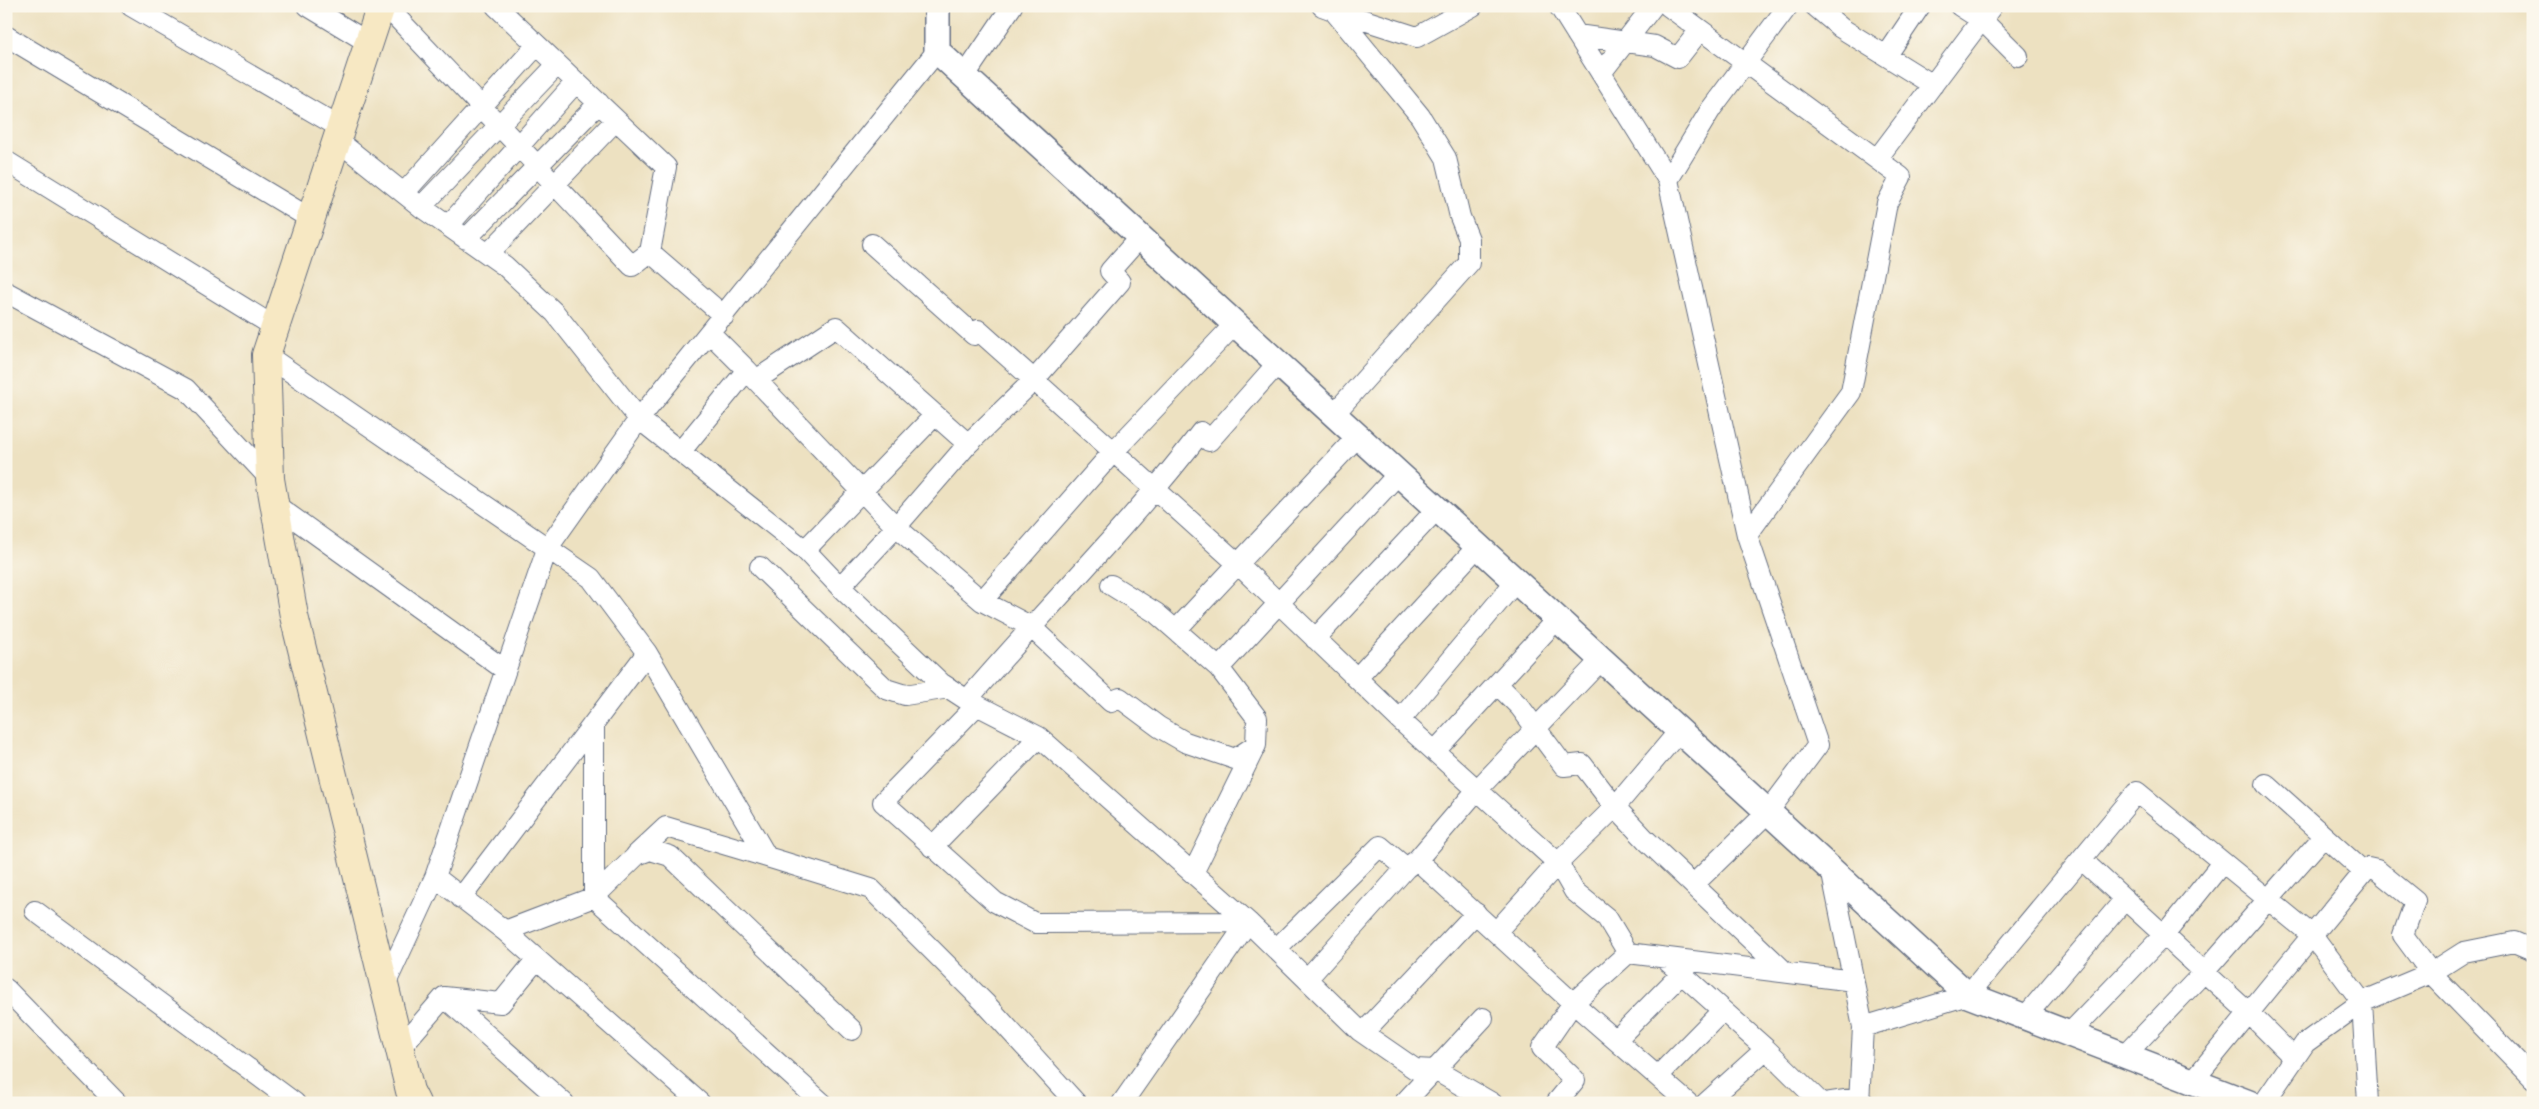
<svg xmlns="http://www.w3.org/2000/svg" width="2539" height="1109" font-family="'Comic Neue',sans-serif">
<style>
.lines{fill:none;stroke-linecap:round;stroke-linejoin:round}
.minor-casing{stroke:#646d81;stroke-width:22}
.tertiary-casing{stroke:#646d81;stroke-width:28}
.secondary-casing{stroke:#646d81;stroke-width:30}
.minor{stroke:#fff;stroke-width:20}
.tertiary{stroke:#fff;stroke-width:25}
.secondary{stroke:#f7e8c3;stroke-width:28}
</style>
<rect width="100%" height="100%" fill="#fbf7ec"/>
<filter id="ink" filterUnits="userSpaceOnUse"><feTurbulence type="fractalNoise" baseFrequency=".02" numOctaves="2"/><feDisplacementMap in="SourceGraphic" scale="10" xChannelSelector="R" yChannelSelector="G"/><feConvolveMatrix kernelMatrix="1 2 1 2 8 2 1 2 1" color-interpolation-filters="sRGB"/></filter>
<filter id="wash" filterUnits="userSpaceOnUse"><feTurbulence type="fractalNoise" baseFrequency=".0096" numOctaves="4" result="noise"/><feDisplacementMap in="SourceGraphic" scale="20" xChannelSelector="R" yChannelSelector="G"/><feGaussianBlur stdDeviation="1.12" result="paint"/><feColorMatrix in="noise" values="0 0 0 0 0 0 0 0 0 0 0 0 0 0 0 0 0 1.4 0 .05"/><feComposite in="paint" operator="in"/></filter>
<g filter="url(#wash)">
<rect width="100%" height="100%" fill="#ede1c1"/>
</g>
<g filter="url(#ink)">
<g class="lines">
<g class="minor-casing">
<path id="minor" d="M131 6 341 128
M308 6 369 43
M386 6 632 266 650 252 724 316
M496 6 666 167 650 252
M1322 6 1333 10 1348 28 1420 116 1446 158 1460 217 1469 239V263L1334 414
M1559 6 1668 180 1747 535 1818 745 1768 812 1694 884
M1668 6 1901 177 1887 203 1851 392 1747 535
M1815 6 1841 28 1933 85
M1960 6 1982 20 2018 56
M1333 10 1417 37 1473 6
M1577 35 1655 46 1678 58 1700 30
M6 36 311 219
M1887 55 1920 6
M1601 73 1653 6
M964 77 1012 6
M337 140 421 207 505 266 555 313 639 419 805 550 840 587 941 683 967 700 1039 737 1248 922 1360 1031 1415 1069 1435 1070 1492 1103
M1877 159 1992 6
M6 161 275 327
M1668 180 1711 109 1788 6
M404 193 537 45
M421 207 557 65
M448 226 576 82
M466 239 599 103
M872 244 974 335 978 330 1034 380 1120 282 1110 271 1140 237
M488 254 616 120
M6 292 186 389 270 479
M710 333 747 370
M266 355 591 578 647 653 461 898
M756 380 896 527 982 601 1030 626 1111 702 1120 698 1159 727 1185 742 1235 759 1256 745 1257 718 1219 668 1156 613 1111 585
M681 451 747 370 756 380 836 327 968 444 1034 380 1237 563 1400 720 1558 863 1574 891 1607 918 1628 953
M274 504 505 670
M805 550 935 415
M760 567 886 689 905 695 949 688
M840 587 896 527 968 444
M982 601 1113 452 1235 324
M1176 630 1358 436
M1315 639 1437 509
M647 653 767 857 871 889 985 1003 1076 1103
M1219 668 1399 473
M1357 678 1478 546
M1497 684 1520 707 1564 766 1582 764 1615 807 1646 840 1785 972
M967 700C1044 610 1129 526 1201 432L1209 441 1278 363
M977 705 883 802 995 902 1035 923 1248 922
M1400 720 1516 581
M1435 751 1558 618
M2266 784 2364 872 2368 868 2377 870 2415 901 2403 935 2431 973 2533 1078
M932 847 1039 737
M636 855 666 827 767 857
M2081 859 2250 1014 2294 1058
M1417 860 1477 790 1602 659
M1831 869 1863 1027 1968 995 2137 792 2313 936 2362 1002 2368 1103
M1193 873 1256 745
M435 877 505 931 700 1103
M594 897 637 855 650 850 670 856 852 1030
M594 897V723
M35 911 295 1103
M505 931 594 897 822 1103
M1496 932 1558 863 1615 807 1680 730
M1276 949 1380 846 1406 868 1417 860 1573 1003 1688 1103
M1664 958 1766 1049 1821 1103
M1307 979 1406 868
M385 985 435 877 547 549 639 419 937 51
M6 989 117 1103
M444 997 501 1003 536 960
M2025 1017 2125 899
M1363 1033 1476 913
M2069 1034 2164 935 2222 863
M1616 1040 1681 974
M400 1048 444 997 564 1103
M2125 1055 2204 972 2324 836
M1658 1076 1722 1011
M2193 1081 2364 872
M1122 1103 1248 922
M1404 1103 1483 1018
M1556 1103 1575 1080 1542 1048 1573 1003 1628 953 1854 981
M1706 1103 1766 1049
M1825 1103 1859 1098 1864 1103
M1859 1103 1863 1027
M2264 1103 2305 1043 2362 1002 2431 973 2464 952 2514 942 2533 950"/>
</g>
<g class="tertiary-casing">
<path id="tertiary" d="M937 6V51L1968 995 2249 1103"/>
</g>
<g class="secondary-casing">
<path id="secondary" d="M381 6 266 355 270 479 294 616 410 1091 416 1103"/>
</g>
<use href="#minor" class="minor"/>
<use href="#tertiary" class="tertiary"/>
<use href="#secondary" class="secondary"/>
</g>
</g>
<rect width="2539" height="1109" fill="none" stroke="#fbf7ec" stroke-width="25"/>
</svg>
